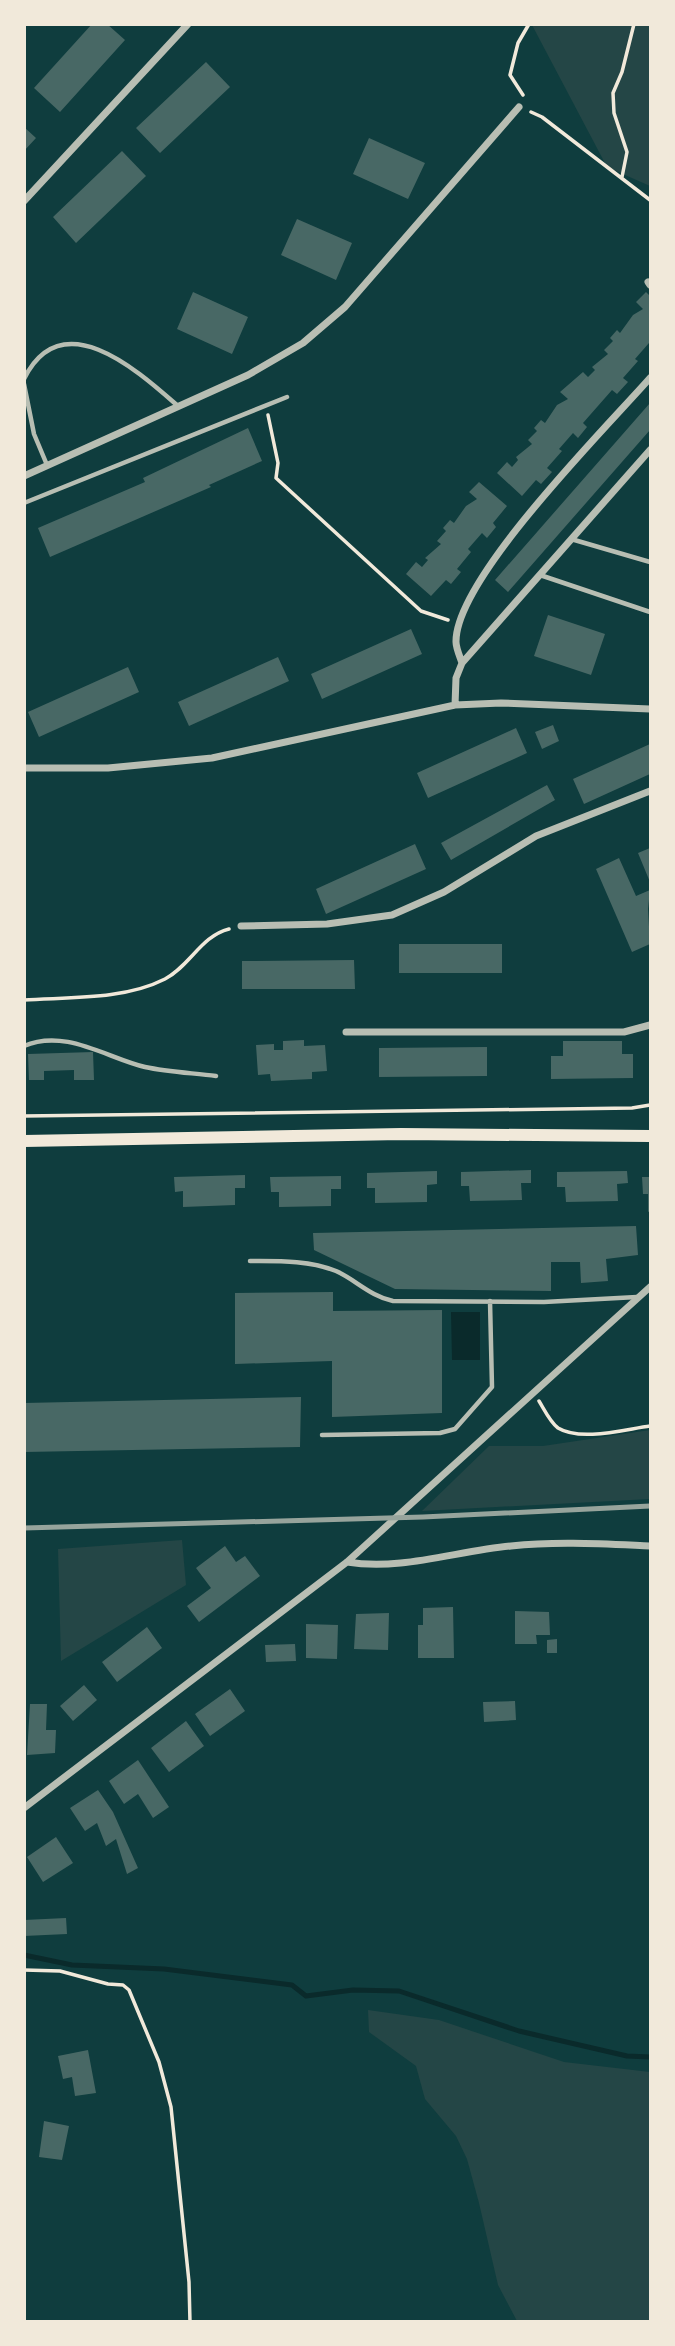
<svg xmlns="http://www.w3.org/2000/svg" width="675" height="2346" font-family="Barlow,sans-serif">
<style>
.green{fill:#244646}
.water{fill:#0a2a2b}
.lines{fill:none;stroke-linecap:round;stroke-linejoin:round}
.stream{stroke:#0a2a2b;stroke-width:5}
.building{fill:#486865}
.path{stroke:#f1e9da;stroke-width:3.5}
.service{stroke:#b8beb3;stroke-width:4.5}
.minor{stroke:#b8beb3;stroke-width:7}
.primary{stroke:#f1e9da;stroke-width:12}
.rail{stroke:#97a49c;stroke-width:5}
</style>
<rect width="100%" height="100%" fill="#0f3d3e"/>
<path class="green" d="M532 25H650V186L607 167Z
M650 1430V1499L422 1511 489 1446H543Z
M182 1540 186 1585 61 1661 58 1549Z
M368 2010 439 2020 564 2062 650 2072V2321H517L498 2285 479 2203 467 2159 456 2136 425 2099 416 2066 369 2032Z"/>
<path class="water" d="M451 1312H480V1360H452Z"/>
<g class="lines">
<path class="stream" d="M24 1955 72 1965 164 1969 292 1985 306 1996 353 1990 399 1991 519 2031 627 2056 650 2057"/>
</g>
<path class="building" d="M92 24H107L125 40 60 112 34 88Z
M206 62 230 87 160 153 136 128Z
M24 127 36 138 24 151Z
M369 138 425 163 408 199 353 174Z
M122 151 146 176 76 243 53 217Z
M297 219 352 243 336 280 281 255Z
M193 292 248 317 232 354 177 329Z
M646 292 650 296V345L649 343 635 359 638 361 623 378 628 382 617 394 612 390 583 423 587 427 578 438 573 433 559 449 562 451 547 468 552 472 541 484 536 480 522 496 497 473 507 462 512 467 518 460 516 457 532 444 528 440 537 431 534 428 541 420 545 423 557 405 568 399 560 392 583 372 588 377 595 370 592 367 608 354 604 350 613 341 610 338 617 330 620 333 633 315 643 309 636 302Z
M650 403V430L508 592 495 580Z
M248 428 262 461 209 485 211 487 50 557 38 528 145 482 143 478Z
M479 482 507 506 493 523 496 527 487 538 482 533 468 549 471 552 457 569 461 572 451 584 446 580 431 596 406 574 416 562 422 567 428 560 425 558 441 544 437 541 446 531 443 528 450 520 454 523 466 506 477 499 469 492Z
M548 615 605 634 591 675 534 656Z
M411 629 422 654 322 699 311 674Z
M278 657 289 681 189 726 178 702Z
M128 667 139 692 39 737 28 712Z
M553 725 559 741 542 749 535 732Z
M516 728 527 753 428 798 417 773Z
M650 744V774L584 804 573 779Z
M547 785 555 800 451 860 441 843Z
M415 844 426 869 326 914 316 889Z
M650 848V882L638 853Z
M619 858 636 896 650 890 648 909 650 944 632 952 596 869Z
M399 944H502V973H399Z
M354 960 355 989H242V961Z
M304 1040V1046L325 1045 327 1071 312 1072V1079L271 1081 270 1074 258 1075 256 1045 274 1044V1050H283V1041Z
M563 1041H622V1054H633V1078L551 1079V1056H563Z
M487 1047V1076L379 1077V1048Z
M93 1052 94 1080H74V1070L44 1071V1080H29L28 1054Z
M531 1170V1183H521L522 1200 470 1201 469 1186H461V1172Z
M437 1171V1184L427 1185V1202L375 1203V1188H367V1173Z
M627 1171 628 1183 617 1184 618 1201 566 1202 565 1187H557V1172Z
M245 1175V1188H235V1205L183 1207V1191L175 1192 174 1177Z
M341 1176V1189H331V1206L279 1207V1192H271L270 1177Z
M642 1177H650V1211L648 1212V1194H643Z
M636 1226 638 1255 606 1259 608 1281 581 1283 580 1262H551V1291L395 1289 314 1250 313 1233Z
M333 1292V1311L442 1310V1413L332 1417V1361L235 1364V1293Z
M301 1397 300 1447 24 1452V1403Z
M225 1546 236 1562 245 1556 260 1576 199 1622 187 1606 211 1588 196 1568Z
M453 1607 454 1658H418V1625H423V1608Z
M515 1611 549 1612 550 1635H536L537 1644H515Z
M389 1613 388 1650 354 1649 356 1614Z
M306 1624 338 1625 337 1659 306 1658Z
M147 1627 162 1648 117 1682 102 1662Z
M557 1639V1653H547V1640Z
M295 1644 296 1661 266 1662 265 1645Z
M84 1685 97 1700 73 1721 60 1706Z
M230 1689 245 1711 210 1736 195 1714Z
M515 1701 516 1720 484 1722 483 1702Z
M30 1704H47L46 1730H56L55 1753 27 1755Z
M186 1721 204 1746 169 1772 151 1748Z
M138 1760 169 1807 153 1818 138 1794 124 1804 109 1781Z
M98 1790 113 1812 138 1868 127 1874 116 1839 106 1846 97 1823 85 1831 70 1808Z
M56 1837 73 1863 43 1882 27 1857Z
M66 1918 67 1934 24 1936V1920Z
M88 2050 96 2093 75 2096 72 2077 63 2079 58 2056Z
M44 2121 69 2126 62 2160 39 2157Z"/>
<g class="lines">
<path class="path" d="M523 95 510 75 518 43 529 24
M531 112 542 117 650 200
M622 177 627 152 614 113 613 93 622 72 634 24
M268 415 278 463 276 478 421 611 448 620
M24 1000C69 997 124 1000 165 979 190 966 201 936 229 929
M24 1116 632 1108 650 1105
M539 1401C544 1409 550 1422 558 1428 581 1442 626 1429 650 1426
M24 1970 60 1971 108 1984 123 1985 129 1990 159 2062 171 2107 189 2282 190 2322"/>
<path class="service" d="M24 379C62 302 138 371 178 406
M24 384 34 434 47 465
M24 503 287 397
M571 539 650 562
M540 575 650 612
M24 1046C65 1028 107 1058 145 1067 168 1072 193 1073 216 1076
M250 1261C278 1261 309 1260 336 1271 356 1280 370 1296 393 1301L544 1302 637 1297
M322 1435 440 1433 455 1429 492 1387 490 1301"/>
<path class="minor" d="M24 201 188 24
M648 282 650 285
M24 476 248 375 303 343 345 307 519 107
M462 663C460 657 456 648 456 642 455 579 605 429 650 378
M455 705 456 678 462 663 650 450
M24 768H108L212 758 455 705 501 703 650 709
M241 926 327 924 392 915 444 892 536 836 650 791
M346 1032H624L650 1025
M347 1562C401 1571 456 1551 511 1546 557 1541 604 1544 650 1546
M24 1808 347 1562 650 1287"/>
<path class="primary" d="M24 1141 401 1134 650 1136"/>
<path class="rail" d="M24 1528 423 1517 650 1506"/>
</g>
<rect width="675" height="2346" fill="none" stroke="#f1e9da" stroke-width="52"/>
</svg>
